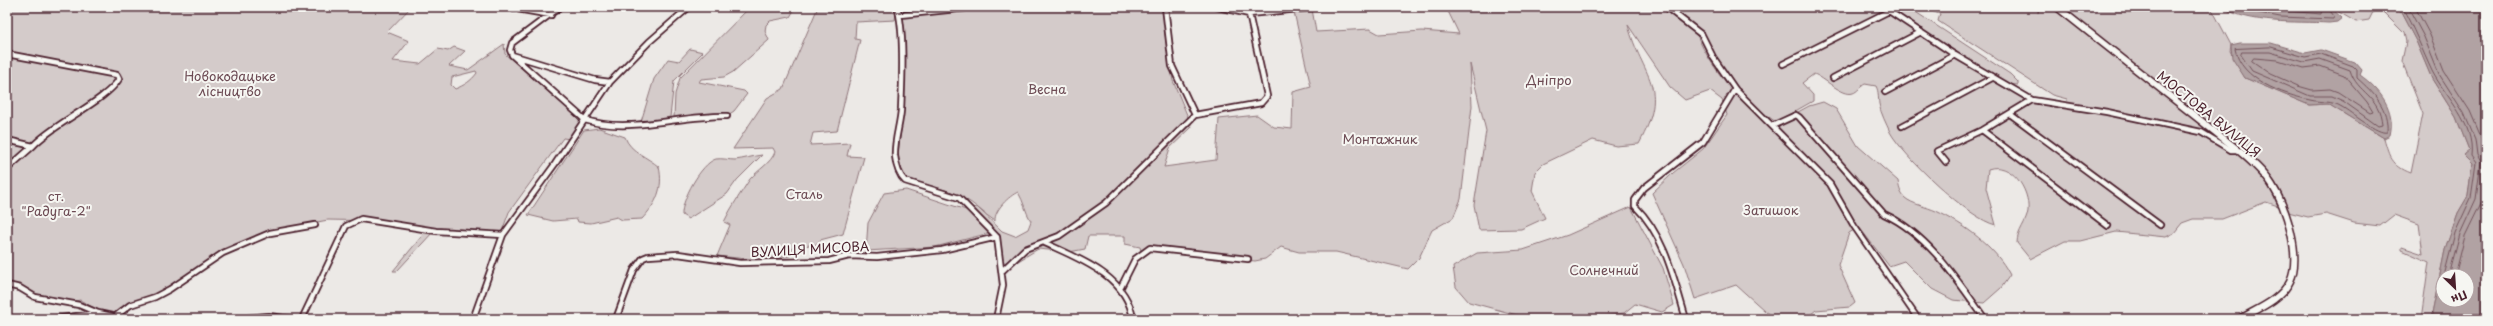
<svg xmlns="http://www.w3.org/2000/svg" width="2493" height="326" font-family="'Playpen Sans',sans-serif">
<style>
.green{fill:#d4cbca;stroke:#8f757a;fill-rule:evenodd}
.water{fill:#b1a2a3;stroke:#886e73;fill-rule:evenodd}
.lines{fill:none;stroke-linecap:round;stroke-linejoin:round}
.shore{stroke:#73535b;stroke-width:1}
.street-casing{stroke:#4a1f2b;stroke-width:8}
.secondary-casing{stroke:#4a1f2b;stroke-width:9}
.street{stroke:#f6f6f2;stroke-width:4.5}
.secondary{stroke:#f6f6f2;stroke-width:6}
.labels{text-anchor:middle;stroke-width:4;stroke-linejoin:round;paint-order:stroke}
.park-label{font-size:13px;fill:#6c4a53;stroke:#f6f6f2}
.street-label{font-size:13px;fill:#4a1f2b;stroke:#f6f6f2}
</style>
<rect width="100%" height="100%" fill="#ece9e6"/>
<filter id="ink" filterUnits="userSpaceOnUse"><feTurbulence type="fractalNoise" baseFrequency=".025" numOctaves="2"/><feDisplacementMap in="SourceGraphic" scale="8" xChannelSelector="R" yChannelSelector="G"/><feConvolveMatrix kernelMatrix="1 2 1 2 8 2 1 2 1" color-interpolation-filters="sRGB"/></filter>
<g filter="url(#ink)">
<path class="green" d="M7 7H411L387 32 409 41 393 61 420 64 438 49 448 51 454 47 465 51 449 66 468 70 504 44 505 54 577 117 581 124 570 139 563 138 509 212 501 234 456 232 378 221 328 220 270 231 222 251 166 290 137 300 123 307 111 319H99L101 312 80 300C57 306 28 293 7 284V143L29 147 7 138V55L99 73 100 69 7 52ZM476 71 477 73C471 81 465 85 455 89L451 85 452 77Z
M750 7H793L794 10 790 17 770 21 766 25 765 31 769 40 733 72 724 77 701 79 699 82 744 91 747 94 734 111 728 115 674 118 675 94 680 78Z
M818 7H893L896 13 895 20 856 22 855 39 860 40 837 131 813 133 810 145 850 143 847 156 864 157 843 234 820 240 819 244 793 247 790 256 759 260 717 256 730 225 724 222C731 207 741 193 750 179 758 170 771 163 775 152L773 148 733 149 767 98 783 89Z
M982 7H1164L1165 34 1173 81 1192 127 1170 148 1164 167 1216 160 1219 119 1257 115 1274 127 1292 129 1293 92 1311 87 1294 12 1312 9 1316 32 1370 29 1379 34 1422 31 1459 34 1446 7H1890L1886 10 2025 100 2066 108 2067 99 2052 95 1938 21 1940 14 1919 7H2038V13L2040 7H2055L2074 25 2256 168 2268 183 2278 206 2266 202 2222 219H2193L2182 223 2174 233 2166 237 2116 232 2080 241H2065L2030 259 2017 243C2017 231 2027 222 2028 211 2030 189 2011 161 1988 169L1986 188 1996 225C1970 220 1903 156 1890 132 1886 123 1881 114 1879 104 1878 97 1879 92 1876 86L1865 84C1861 86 1857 92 1853 93 1843 97 1823 77 1814 74L1802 83 1813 95V101L1776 122C1753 107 1736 86 1720 64 1710 51 1712 46 1697 35 1712 72 1742 101 1769 128L1809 106 1823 102 1836 109 1858 146 1898 181C1899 187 1900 193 1905 198 1912 204 1927 207 1936 211 1964 224 1996 247 2010 275L2001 288 1984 303 1953 300 1932 289 1904 261 1889 266 1859 227 1849 233 1838 265 1855 303 1850 307 1816 310 1805 319H1774L1736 285 1695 299 1684 264 1652 193 1673 173 1703 149 1727 115 1722 100 1710 91 1685 100 1670 87 1628 25C1642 78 1671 85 1639 144L1616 146 1593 140 1543 164 1535 172 1532 191 1545 218 1521 229 1479 230 1474 205 1486 131 1470 64 1472 106 1461 199 1453 218 1432 230 1419 258 1408 269 1336 252H1299L1281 247 1265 259 1255 261 1153 250 1141 251 1140 247 1125 244V236H1088L1085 249 1069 252 1038 249 1015 263 1002 262 998 234H986L935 247 866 251 868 223 884 193 906 190 966 210 977 207 1002 231 1015 236 1028 229 1031 221C1025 211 1024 202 1018 192 1009 196 994 210 995 221 984 214 975 204 962 197 944 187 923 186 903 176L898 155 903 111 901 16Z
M1898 7H1908L2010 74 2018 82V85L2008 84 1957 54 1891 11Z
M2060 7H2209L2213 11 2231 45 2230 51 2245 78 2309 105 2328 104 2384 138C2389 156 2392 166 2411 173L2423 114 2402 61 2406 42 2404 33 2378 7H2398L2416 41 2432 79 2456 117 2469 150 2463 155 2472 164 2468 196 2458 213 2445 250 2431 319H2421L2429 262 2402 250V247L2423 254 2419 224 2394 215 2380 226 2354 223 2326 214 2308 217 2288 212C2281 188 2270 172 2252 156Z
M2330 7H2370L2373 12 2369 20 2356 22Z
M690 49 703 52 674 81 670 117 640 125 654 79 668 59 679 61Z
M599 128 625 137C630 152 648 157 659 167 664 188 656 204 642 219L622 220 617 217 591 223 578 222 577 219 553 221 528 215 584 130Z
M762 155 737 180 727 194 688 219 682 215C681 201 701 163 716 159 722 158 729 160 735 160 744 159 753 156 762 155Z
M1631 207 1663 268 1674 305 1662 312 1635 304 1624 313 1604 316 1532 319 1469 302 1456 287 1453 267 1477 253 1523 250 1568 235Z
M426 231 433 232 397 271H393Z"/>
<path class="water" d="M2221 7H2330L2342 18 2337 22 2329 23C2294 21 2252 25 2221 7Z
M2398 7H2486V319H2431L2445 250 2458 213 2468 196 2472 164 2463 155 2469 150 2456 117 2432 79 2416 41ZM2443 276H2467V300H2443Z
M2240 43H2271L2305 53 2321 50 2355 62 2362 70 2360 75C2380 89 2396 110 2390 135L2384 138 2328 104 2309 105 2245 78 2232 58 2231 45Z"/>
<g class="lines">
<path class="shore" d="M2229 7 2280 17 2333 19 2334 16 2327 7
M2242 7 2321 14 2322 7
M2402 7C2414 28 2422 50 2432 71 2446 98 2475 123 2471 156L2476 163 2471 198 2455 233 2444 276
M2408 7 2424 37 2439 74 2464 113 2475 139 2477 155 2481 162 2476 199 2460 234 2449 276
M2415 7 2430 35 2444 71 2470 111 2481 137 2486 159
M2271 47 2305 57 2321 54 2353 66 2357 70V78C2374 93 2389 108 2387 132 2378 135 2351 112 2342 107 2331 100 2322 103 2310 100 2282 94 2241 80 2235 49Z
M2242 52H2270L2304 62 2320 59 2350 70C2357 94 2380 94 2382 125L2378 126 2343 101 2332 96H2310L2252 71 2241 55Z
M2254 58 2278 60 2304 68 2320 66 2344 75 2367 102 2373 112 2370 113 2338 92 2330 89 2312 90 2298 86 2271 74 2252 61Z
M2455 276 2465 236 2482 201 2486 171"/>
<g class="street-casing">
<path id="street" d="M506 7 551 15
M560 7 512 43 510 50 512 55 595 80 610 82
M897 7C905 29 902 86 901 110 900 125 894 141 895 156 896 165 899 175 905 181L959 198 997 237 1003 285 996 319
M1165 7 1172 66 1195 115
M1218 7 1249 14 1318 7
M1666 7 1702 35 1713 57 1735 89 1830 184 1854 226 1918 319
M900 15 976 7
M7 54 117 75 119 79C106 101 54 123 33 146
M512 55 585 120C630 134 679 115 727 116
M1783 64 1889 11 1955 55 2032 100 2107 112 2201 132 2231 150H2238
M1833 78 1921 32
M1885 92 1955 55
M2010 114 2160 225
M1772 126 1796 115 1799 117 1884 214C1928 234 1958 281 1985 319
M1902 126 1992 78
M1982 130 2108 226
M7 140 33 146 7 169
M1946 162 1937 151 1982 130 2032 100
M1045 243C1080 259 1127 276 1133 319
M1003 270 1025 249 1059 236 1106 203 1195 115 1261 103 1267 96 1249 14
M7 285 20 288 35 297 79 305 98 313 126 319
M1121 287 1135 259 1150 248 1248 259
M55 319 98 313 97 319
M112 319 130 305 155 297 170 289 223 253 270 233 315 225
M235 319 269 316 290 319
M302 319 346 226 361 219 436 231 503 235
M473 319 503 235 555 164 610 82 649 42 689 7
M616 319 634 270 643 258 648 256 678 254 740 263 829 261 849 256 877 257 942 250 997 237
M1686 319C1674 279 1665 236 1635 206V200L1644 188 1703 142 1735 89"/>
</g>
<g class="secondary-casing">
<path id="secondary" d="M2057 7 2238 150C2250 160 2263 171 2272 185 2286 207 2302 256 2290 281 2281 300 2257 309 2240 319"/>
</g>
<use href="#street" class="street"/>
<use href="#secondary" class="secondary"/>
</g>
</g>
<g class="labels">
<g class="park-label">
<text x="230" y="81">Новокодацьке<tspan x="230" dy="15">лісництво</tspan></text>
<text x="1549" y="85">Дніпро</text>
<text x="1047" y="94">Весна</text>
<text x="1380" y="144">Монтажник</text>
<text x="804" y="199">Сталь</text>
<text x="56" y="201">ст.<tspan x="56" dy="15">"Радуга-2"</tspan></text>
<text x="1771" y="215">Затишок</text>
<text x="1604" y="275">Солнечний</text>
</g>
<g class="street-label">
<text transform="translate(2209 114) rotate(39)" y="5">МОСТОВА ВУЛИЦЯ</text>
<text transform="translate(810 249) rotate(-3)" y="5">ВУЛИЦЯ МИСОВА</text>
</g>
</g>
<rect width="2493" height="326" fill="none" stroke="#f6f6f2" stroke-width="24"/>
<rect x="12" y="12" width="2469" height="302" fill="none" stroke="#4a1f2b" stroke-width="1.5" filter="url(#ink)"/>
<g transform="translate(2455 288) rotate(155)"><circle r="19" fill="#f6f6f2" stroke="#b1a0a2"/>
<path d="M0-3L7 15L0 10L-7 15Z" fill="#4a1f2b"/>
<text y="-6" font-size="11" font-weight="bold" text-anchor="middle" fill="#4a1f2b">Пн</text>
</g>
</svg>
